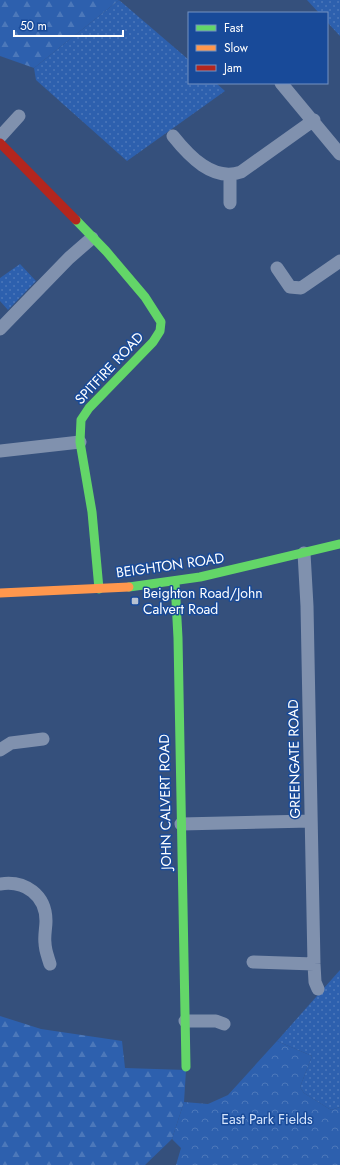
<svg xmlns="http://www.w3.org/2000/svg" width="340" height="1165" font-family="Jost,sans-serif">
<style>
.grass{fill:url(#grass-dots)}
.forest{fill:url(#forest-firs)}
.park{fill:url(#park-crowns)}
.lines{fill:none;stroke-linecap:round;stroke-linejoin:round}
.street{stroke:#8091ae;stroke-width:13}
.fast{stroke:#63d668;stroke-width:9}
.slow{stroke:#ff974d;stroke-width:9}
.jam{stroke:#b3261e;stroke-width:9}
.poi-dot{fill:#b8c2d1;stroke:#184a99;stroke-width:1.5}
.labels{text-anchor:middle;stroke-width:3;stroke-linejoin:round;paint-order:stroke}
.street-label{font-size:14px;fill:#fff;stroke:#184a99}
.poi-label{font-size:14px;fill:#fff;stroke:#184a99;text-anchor:start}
.park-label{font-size:14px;fill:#d4e4fc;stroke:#184a99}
</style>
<defs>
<pattern id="grass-dots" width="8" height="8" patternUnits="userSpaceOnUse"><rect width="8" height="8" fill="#2d60ae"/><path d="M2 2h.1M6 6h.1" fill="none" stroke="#4c78ba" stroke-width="1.8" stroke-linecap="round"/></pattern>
<pattern id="forest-firs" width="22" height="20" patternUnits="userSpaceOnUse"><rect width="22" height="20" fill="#2d60ae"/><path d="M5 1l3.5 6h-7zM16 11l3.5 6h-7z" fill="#4c78ba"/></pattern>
<pattern id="park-crowns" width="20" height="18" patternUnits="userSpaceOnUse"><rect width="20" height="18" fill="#2d60ae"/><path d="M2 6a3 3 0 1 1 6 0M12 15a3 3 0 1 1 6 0" fill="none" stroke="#4c78ba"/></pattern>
</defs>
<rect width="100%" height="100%" fill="#35507c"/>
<path class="grass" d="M119 0 189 60V83H216L225 91 127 161 36 80 34 68Z
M307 0H340V36L327 22V13H319Z
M20 264 36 281 8 310 0 301V278Z
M340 970V1107L331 1110 304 1093 300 1087 312 1056 277 1041Z"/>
<path class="forest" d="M0 0H119L34 68 0 56Z
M0 1016 41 1029 122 1041 125 1068 186 1070 184 1102 172 1139 145 1165H0Z"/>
<path class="park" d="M277 1041 312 1056 300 1087 304 1093 331 1110 340 1107V1165H176L181 1148 172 1139 184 1102 208 1104 228 1095Z"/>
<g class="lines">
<path class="street" d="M281 83 340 154
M173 136C189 156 213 182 241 172L314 120
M0 137 19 116
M230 203V176
M277 268 290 287 301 288 340 261
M0 329 69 258 92 238
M0 451 80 442
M304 553 307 606 314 964 315 982 318 989
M0 750 11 743 43 739
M181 824 311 821
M0 884C25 880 46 895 46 921 46 928 44 936 45 943 45 950 48 957 50 964
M253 962 314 964
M185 1021H216L224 1024"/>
<path class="fast" d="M76 220 106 251 145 297 161 322 160 331 153 342 89 408 81 420 80 442 92 512 99 589
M175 582 178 638 186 1067
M129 587 200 577 340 544"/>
<path class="slow" d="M0 593 129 587"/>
<path class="jam" d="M0 143 76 220"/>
</g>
<rect class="poi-dot" x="131" y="597" width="8" height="8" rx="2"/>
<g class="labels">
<g class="street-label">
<text transform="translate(109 368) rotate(-47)" y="5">SPITFIRE ROAD</text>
<text transform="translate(170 565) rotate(-8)" y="5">BEIGHTON ROAD</text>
<text transform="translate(294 759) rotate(-91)" y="5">GREENGATE ROAD</text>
<text transform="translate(165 802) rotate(-91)" y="5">JOHN CALVERT ROAD</text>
</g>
<g class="poi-label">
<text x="143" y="598">Beighton Road/John<tspan x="143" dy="16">Calvert Road</tspan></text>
</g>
<g class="park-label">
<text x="267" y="1124">East Park Fields</text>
</g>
</g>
<rect x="188" y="12" width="140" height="72" fill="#184a99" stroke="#7492c2"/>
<rect x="196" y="25" width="20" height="6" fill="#63d668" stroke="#7492c2"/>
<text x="224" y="32" font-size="12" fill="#ffffff">Fast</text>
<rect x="196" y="45" width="20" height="6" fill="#ff974d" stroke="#7492c2"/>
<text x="224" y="52" font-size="12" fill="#ffffff">Slow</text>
<rect x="196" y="65" width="20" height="6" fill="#b3261e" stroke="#7492c2"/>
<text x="224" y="72" font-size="12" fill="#ffffff">Jam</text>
<path d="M14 30v6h109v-6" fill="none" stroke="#ffffff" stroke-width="2"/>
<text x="20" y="30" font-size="12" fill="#ffffff" stroke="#184a99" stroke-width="3" paint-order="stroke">50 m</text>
</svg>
